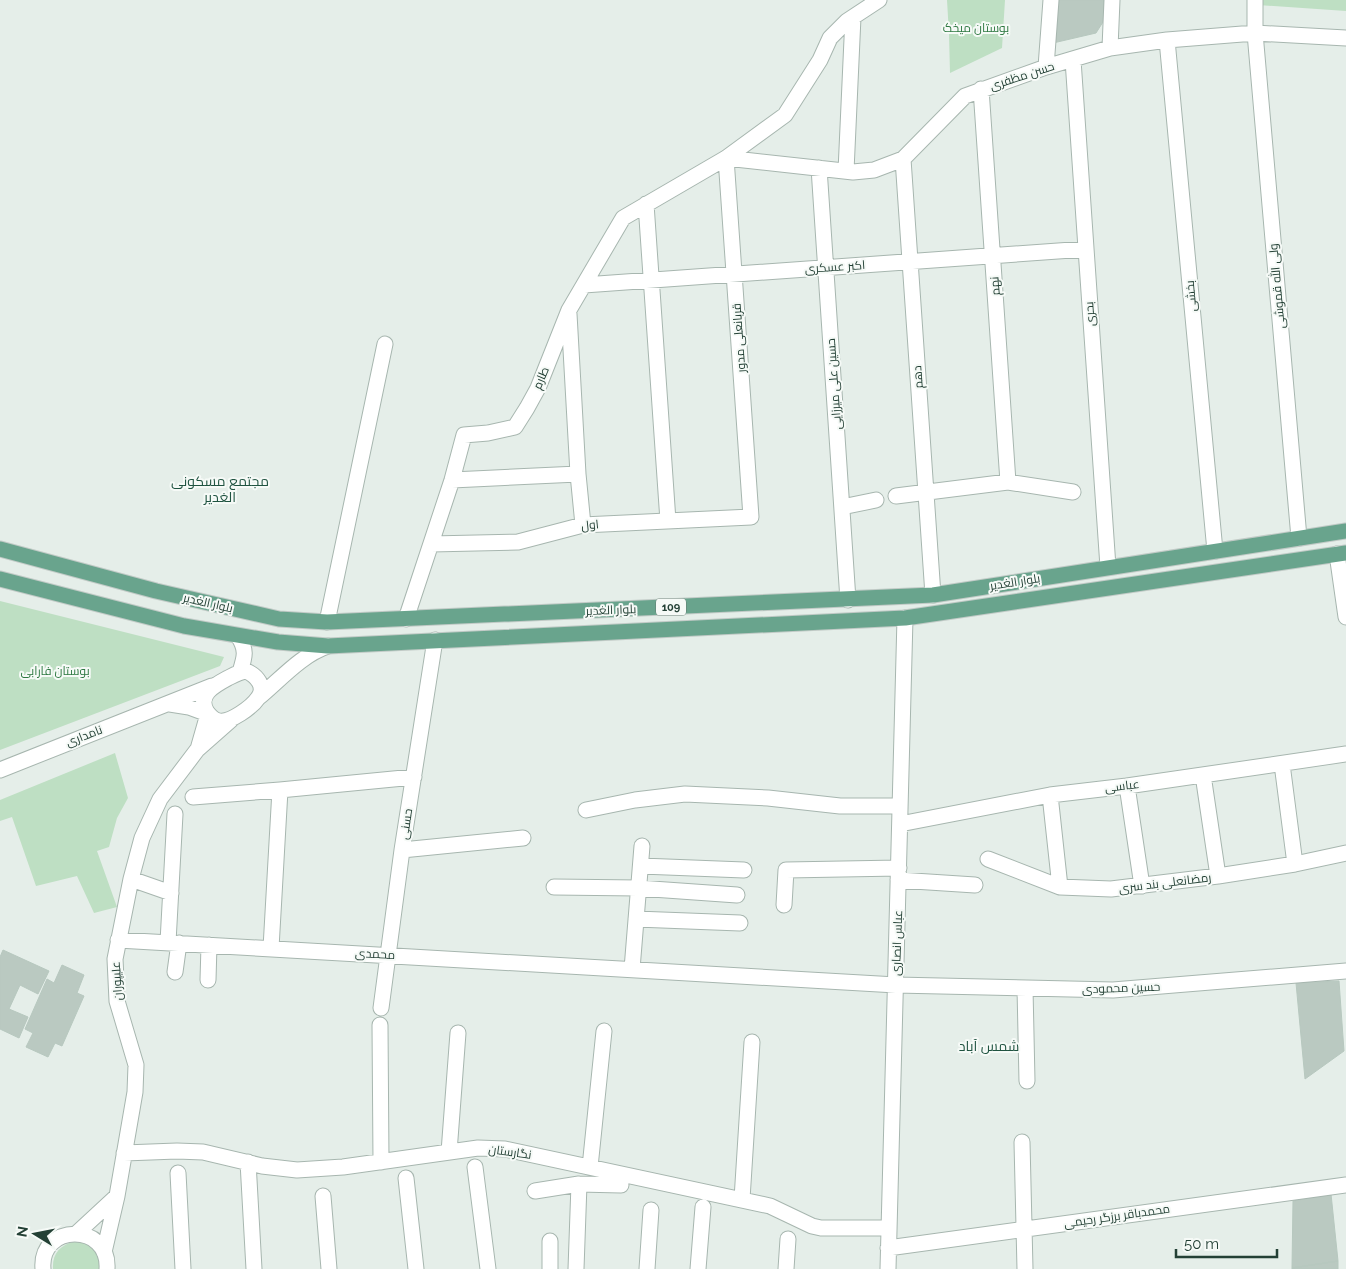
<svg xmlns="http://www.w3.org/2000/svg" width="1346" height="1269" font-family="Raleway,Cairo,sans-serif">
<style>
.green{fill:#bedfc3}
.building{fill:#bac9c1;stroke:#b7c8bf}
.lines{fill:none;stroke-linecap:round;stroke-linejoin:round}
.minor-casing{stroke:#a7b6af;stroke-width:17}
.major-casing{stroke:#c1cac6;stroke-width:17}
.minor{stroke:#fff;stroke-width:15}
.major{stroke:#69a48d;stroke-width:15}
.labels{text-anchor:middle;stroke-width:4;stroke-linejoin:round;paint-order:stroke}
.shield{fill:#f6faf7;stroke:#62786f;stroke-width:1}
.shield-label{font-size:11px;font-weight:bold;fill:#234035}
.park-label{font-size:12px;fill:#2d7841;stroke:#f6faf7}
.street-label{font-size:12px;fill:#234035;stroke:#f6faf7}
.neighbourhood-label{font-size:14px;fill:#1f5340;stroke:#f6faf7}
</style>
<rect width="100%" height="100%" fill="#e5eee9"/>
<path class="green" d="M947 0H1005L1002 48 950 73 949 34Z
M1258 0H1346V11L1258 5Z
M0 601 224 657 220 666 0 750Z
M115 753 128 798 117 818 109 847 97 851 117 907 94 913 77 876 36 886 12 817 0 821V800Z
M75 1241C93 1243 99 1252 101 1269H53C52 1254 60 1245 75 1241Z"/>
<path class="building" d="M1056 0H1105L1103 22 1096 33 1053 43Z
M3 950 49 971 38 994 20 985 9 1009 28 1017 19 1038 0 1029V957Z
M62 965 84 975 77 993 84 996 62 1046 55 1043 48 1057 26 1047 33 1033 25 1029 47 979 54 983Z
M1339 981 1344 1051 1305 1079 1296 983Z
M1331 1194 1338 1261 1292 1268 1293 1201Z
M1338 1261V1269H1292V1268Z"/>
<g class="lines">
<g class="minor-casing">
<path id="minor" d="M1255 0V33L1299 538
M1167 40 1215 551
M1110 48 1112 0
M1073 60 1108 567
M1046 67 1051 0
M981 89 1008 482
M726 158 853 172 874 170 903 159 965 96 1046 67 1110 48 1167 40 1255 33 1346 38
M903 159 933 595
M819 168 848 600
M846 171 853 17
M646 204 668 521
M584 285 1086 249
M569 314 578 474 583 525
M452 480 578 474
M896 496 1008 482 1073 492
M842 507 876 500
M431 544 518 542 583 525 751 517 726 158
M1337 554 1346 617
M406 619 452 480 464 435 488 433 515 427 527 408 538 388 569 310 623 218 726 158 785 115 820 60 830 38 847 21 879 0
M327 622 385 344
M238 636C247 650 245 656 240 672
M246 671C256 675 267 687 258 698 252 707 230 723 219 721 214 720 210 716 207 712 196 695 215 685 228 678 234 675 239 672 246 671Z
M258 698C280 680 301 655 328 646
M170 704 189 707 208 714 198 749
M1282 764 1295 864
M0 770 212 686
M1203 775 1218 876
M1127 786 1142 886
M1050 795 1060 887
M193 797 280 790 414 777
M586 810 635 800 685 794 768 798 840 806H900
M900 824 1050 795 1127 786 1346 754
M402 850 523 838
M988 859 1060 887 1111 889 1218 876 1295 864 1346 853
M641 866 744 870
M131 879 171 893
M898 880 975 885
M554 887 638 888 737 895
M784 905 786 870 899 868
M636 919 740 923
M118 940 896 985 1113 990 1346 971
M168 942 175 814
M271 948 280 790
M632 969 642 846
M175 972 179 943
M208 980 209 945
M1025 988 1027 1081
M381 1008 402 850 435 640
M380 1025 381 1162
M1022 1142 1025 1269
M449 1152 458 1033
M124 1153 177 1151 203 1152 262 1166 297 1170 343 1167 478 1148 505 1149 770 1206 812 1226 821 1228H889
M248 1162 254 1269
M475 1167 488 1269
M590 1167 604 1031
M178 1173 183 1269
M406 1178 416 1269
M535 1191 579 1184 621 1185
M323 1196 329 1269
M742 1199 752 1042
M77 1233 117 1196
M888 1248 1346 1185
M104 1252 117 1196 135 1092 136 1065 117 1001 115 959 131 879 142 838 160 799 197 750 231 720
M43 1269C39 1223 110 1222 107 1269
M550 1269V1241
M576 1269 579 1184
M647 1269 651 1210
M698 1269 703 1207
M786 1269 788 1239
M888 1269 905 618"/>
</g>
<g class="major-casing">
<path id="major" d="M0 549 156 591 279 619 327 622 933 595 1346 531
M0 579 184 626 278 642 328 646 905 618 1346 553"/>
</g>
<use href="#minor" class="minor"/>
<use href="#major" class="major"/>
</g>
<g class="labels">
<rect class="shield" x="656" y="598.5" width="30" height="17" rx="4"/>
<g class="shield-label">
<text x="671" y="611">109</text>
</g>
<g class="park-label">
<text x="976" y="32">بوستان میخک</text>
<text x="55" y="675">بوستان فارابی</text>
</g>
<g class="street-label">
<text transform="translate(1022 76) rotate(-18)" y="4">حسن مظفری</text>
<text transform="translate(835 267) rotate(-4)" y="4">اکبر عسکری</text>
<text transform="translate(995 286) rotate(-94)" y="4">نهم</text>
<text transform="translate(1277 286) rotate(-95)" y="4">ولی الله قموشی</text>
<text transform="translate(1191 296) rotate(-95)" y="4">بخشی</text>
<text transform="translate(1090 314) rotate(-94)" y="4">بحری</text>
<text transform="translate(739 338) rotate(-94)" y="4">قربانعلی مدور</text>
<text transform="translate(918 377) rotate(-94)" y="4">دهم</text>
<text transform="translate(541 378) rotate(-67)" y="4">طارم</text>
<text transform="translate(834 384) rotate(-94)" y="4">حسین علی میرزایی</text>
<text transform="translate(590 525) rotate(-6)" y="4">اول</text>
<text transform="translate(1015 582) rotate(-9)" y="4">بلوار الغدیر</text>
<text transform="translate(208 603) rotate(13)" y="4">بلوار الغدیر</text>
<text transform="translate(611 610) rotate(-2)" y="4">بلوار الغدیر</text>
<text transform="translate(84 736) rotate(-21)" y="4">نامداری</text>
<text transform="translate(1122 786) rotate(-7)" y="4">عباسی</text>
<text transform="translate(406 824) rotate(-81)" y="4">حسنی</text>
<text transform="translate(1165 883) rotate(-7)" y="4">رمضانعلی بند سری</text>
<text transform="translate(897 943) rotate(-88)" y="4">عباس انصاری</text>
<text transform="translate(375 954) rotate(3)" y="4">محمدی</text>
<text transform="translate(117 981) rotate(-94)" y="4">علیپوران</text>
<text transform="translate(1121 988) rotate(-2)" y="4">حسین محمودی</text>
<text transform="translate(510 1152) rotate(8)" y="4">نگارستان</text>
<text transform="translate(1117 1216) rotate(-8)" y="4">محمدباقر برزگر رحیمی</text>
</g>
<g class="neighbourhood-label">
<text x="220" y="486">مجتمع مسکونی<tspan x="220" dy="16">الغدیر</tspan></text>
<text x="989" y="1051">شمس آباد</text>
</g>
</g>
<g transform="translate(35 1234) rotate(280)" stroke="#f6faf7" stroke-width="4" paint-order="stroke">
<path d="M0-4L9 19L0 12L-9 19Z" fill="#234035"/>
<text y="-8" font-size="14" font-weight="bold" text-anchor="middle" fill="#234035">N</text>
</g>
<path d="M1176 1249v8h101v-8" fill="none" stroke="#234035" stroke-width="2.5"/>
<text x="1184" y="1249" font-size="15" fill="#234035" stroke="#f6faf7" stroke-width="4" paint-order="stroke">50 m</text>
</svg>
